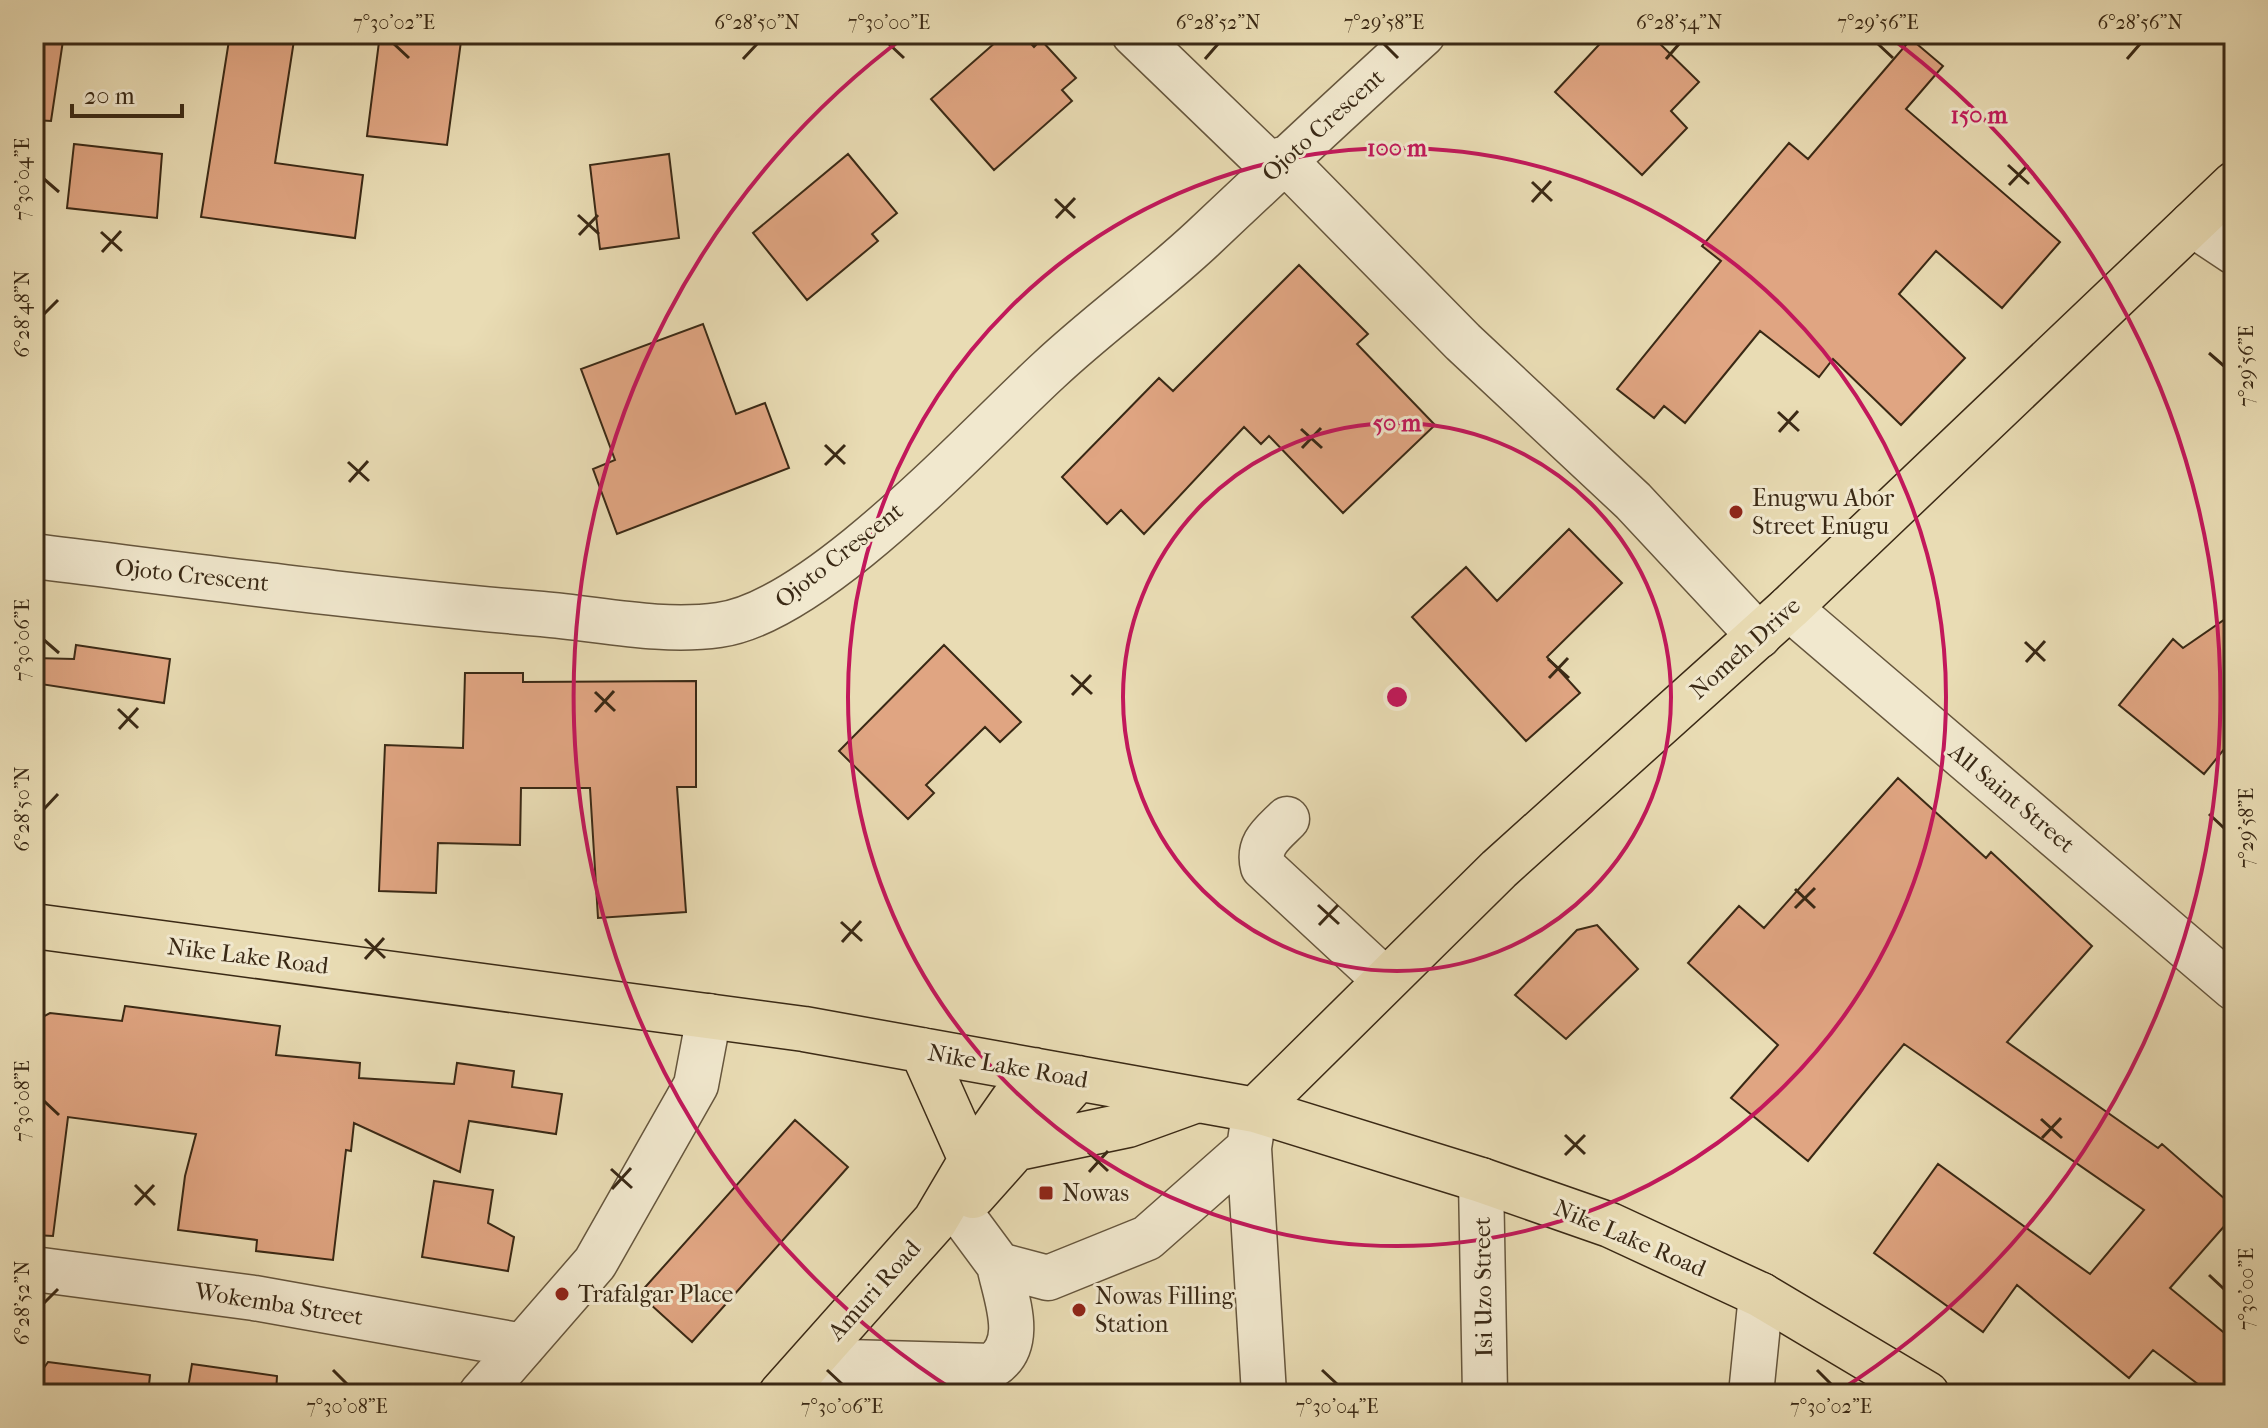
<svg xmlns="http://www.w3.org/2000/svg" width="2268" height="1428" font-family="'IM FELL French Canon',serif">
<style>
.building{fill:#e0a582;stroke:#3a2915;stroke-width:2}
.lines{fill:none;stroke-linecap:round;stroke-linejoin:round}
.minor-casing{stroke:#66563d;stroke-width:47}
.major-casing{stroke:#3a2915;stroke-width:47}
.minor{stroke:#f1e8ce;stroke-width:44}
.major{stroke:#e9dcb4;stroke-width:44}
.ticks{fill:none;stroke:#3a2915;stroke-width:3}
.ring{fill:none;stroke:#c2185b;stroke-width:4}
.poi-dot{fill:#8f2418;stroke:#f1e8ce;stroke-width:3}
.labels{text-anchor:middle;stroke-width:6;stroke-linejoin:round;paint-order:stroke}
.street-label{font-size:24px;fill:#3a2915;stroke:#f1e8ce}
.poi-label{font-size:24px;fill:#3a2915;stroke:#f1e8ce;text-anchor:start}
.centre{fill:#c2185b;stroke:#f1e8ce;stroke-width:4}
.ring-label{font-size:24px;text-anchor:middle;font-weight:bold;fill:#c2185b;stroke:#f1e8ce;stroke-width:6;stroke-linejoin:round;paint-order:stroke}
.neatline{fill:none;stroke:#3a2915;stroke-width:3}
.ticks-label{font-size:20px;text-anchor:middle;fill:#3a2915}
</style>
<rect width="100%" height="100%" fill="#e9dcb4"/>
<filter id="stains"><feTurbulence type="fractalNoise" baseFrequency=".0025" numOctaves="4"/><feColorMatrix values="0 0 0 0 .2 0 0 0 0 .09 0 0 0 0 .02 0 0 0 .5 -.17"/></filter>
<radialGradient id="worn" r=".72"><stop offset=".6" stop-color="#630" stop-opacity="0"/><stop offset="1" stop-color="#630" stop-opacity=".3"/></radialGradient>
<path class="building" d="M34 34H64L51 121 34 120Z
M230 34H295L275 163 363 175 355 238 201 217Z
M380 34H462L447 145 367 136Z
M1005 34H1022L1034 47 1041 40 1076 78 1062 90 1072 101 994 170 931 99Z
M1609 34H1650L1699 82 1671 111 1687 128 1642 175 1555 92Z
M1911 39 1943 66 1906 109 2060 242 2002 308 1936 251 1899 294 1965 358 1901 425 1833 359 1819 377 1760 331 1685 423 1664 406 1654 418 1617 389 1721 261 1702 246 1789 143 1808 159Z
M74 144 162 154 157 218 67 208Z
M669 154 679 238 600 249 590 165Z
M848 154 897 213 872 234 878 241 807 300 753 233Z
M1299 265 1368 334 1357 344 1435 425 1343 513 1269 436 1261 444 1244 427 1144 534 1121 510 1107 524 1062 477 1159 378 1173 391Z
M703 324 736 414 765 403 789 468 617 534 593 469 615 460 581 369Z
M1569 529 1622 583 1547 657 1580 693 1526 741 1412 617 1466 567 1497 601Z
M2234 613V737L2204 774 2119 705 2173 639 2183 648Z
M76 645 170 659 164 703 34 683V658L74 659Z
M944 645 1021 722 1000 742 985 727 926 785 934 793 908 819 839 751Z
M465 673H523V682L696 681V787H677L686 912 598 918 590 788H521L520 845 438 843 436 893 379 891 385 745 463 748Z
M1898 778 1986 858 1991 852 2092 946 2007 1042 2158 1148 2162 1144 2234 1207V1215L2170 1288 2234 1341V1394H2211L2153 1350 2129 1378 2017 1285 1983 1332 1874 1253 1938 1164 2090 1274 2144 1210 1904 1044 1808 1161 1731 1098 1778 1045 1688 963 1739 906 1764 928Z
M1597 925 1638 969 1566 1039 1515 995 1577 930Z
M125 1006 280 1026 276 1055 360 1063 359 1078 454 1084 457 1063 514 1071 512 1087 562 1094 556 1134 469 1121 460 1172 354 1123 351 1151 346 1150 333 1260 256 1251 257 1240 178 1230 185 1176 196 1134 68 1117 53 1236 34 1235V1152L42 1086 34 1077 37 1020 50 1013 122 1021Z
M795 1120 848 1167 692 1342 639 1294Z
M434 1181 493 1190 488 1223 514 1237 508 1271 422 1257Z
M48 1362 150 1375 148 1394H34V1382Z
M192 1364 277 1376 276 1394H187Z"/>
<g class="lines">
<g class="minor-casing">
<path id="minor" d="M1134 34 1274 169
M1283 159 1463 342 1633 501 1759 636
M2192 224 2234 252
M34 556C203 577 372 600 542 614 601 619 660 633 719 625 817 612 974 439 1049 370 1098 324 1154 284 1203 238 1276 169 1349 101 1423 34
M1789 608 2234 988
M1287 819C1272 834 1257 844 1263 867L1385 980
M1252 1128 1249 1148 1264 1394
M1481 1180 1485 1394
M959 1211 999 1265 1048 1278 1147 1238 1249 1148
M34 1269 254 1298 523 1346
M811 1361 992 1366C1026 1344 1006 1299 999 1265
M481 1394 595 1263 696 1085 709 1016
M1751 1394 1761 1295"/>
</g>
<g class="major-casing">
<path id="major" d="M34 926 804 1029 1255 1110 1481 1180 1610 1225 1761 1295 1927 1394
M922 1050 971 1160
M1255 1110 1499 869 1789 608 2234 184
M1018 1148 1128 1125 1197 1100
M973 1196 1078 1078
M781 1394 935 1221 971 1160 1034 1070"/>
</g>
<use href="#minor" class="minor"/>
<use href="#major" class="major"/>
</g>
<path class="ticks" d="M394 44 409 58M889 44 904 58M1384 44 1398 58M1878 44 1893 58M743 59 757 44M1205 59 1218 44M1666 59 1679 44M2127 59 2140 44M2008 165 2029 184M44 179 59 192M1532 182 1552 201M2009 185 2028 165M1055 199 1075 218M1532 202 1551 181M578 215 599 234M1056 218 1075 198M101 232 122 251M579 235 598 215M102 252 121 231M44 314 58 300M2209 353 2224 366M1778 412 1799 431M1301 429 1322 448M1779 432 1798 411M825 445 845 464M1302 448 1321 428M348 462 369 481M825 465 845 445M349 482 368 461M44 640 59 653M2025 642 2045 661M1548 659 1569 678M2026 662 2045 641M1071 675 1092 694M1549 678 1568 658M595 692 615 711M1072 695 1091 675M118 709 138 728M595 712 614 691M119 729 138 708M44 809 58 794M2209 814 2224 828M1795 889 1815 908M1318 905 1339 924M1795 908 1815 888M841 922 862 941M1319 925 1338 905M365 939 385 958M842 942 861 921M365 959 384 938M44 1101 59 1115M2041 1119 2062 1138M1565 1135 1585 1154M2042 1138 2061 1118M1088 1152 1108 1171M1565 1155 1585 1135M611 1169 632 1188M1089 1172 1108 1151M135 1185 155 1205M612 1189 631 1168M135 1205 154 1185M2209 1275 2224 1289M44 1303 58 1289M333 1370 347 1384M827 1370 842 1384M1322 1370 1337 1384M1817 1370 1831 1384"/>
<g class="ring">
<circle cx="1397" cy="697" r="274"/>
<circle cx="1397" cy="697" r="549"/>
<path d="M955 1391A823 823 0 0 1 907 35M1887 35A823 823 0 0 1 1839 1391"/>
</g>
<g class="poi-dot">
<circle cx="1736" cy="512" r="8"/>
<rect x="1038" y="1185" width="16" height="16" rx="4"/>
<circle cx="562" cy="1294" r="8"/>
<circle cx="1079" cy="1310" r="8"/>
</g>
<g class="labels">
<g class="street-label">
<text transform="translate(1323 125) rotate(-42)" y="8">Ojoto Crescent</text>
<text transform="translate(839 555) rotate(-38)" y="8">Ojoto Crescent</text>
<text transform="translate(192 575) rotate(6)" y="8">Ojoto Crescent</text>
<text transform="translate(1745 648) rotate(-42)" y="8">Nomeh Drive</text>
<text transform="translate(2012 798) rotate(40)" y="8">All Saint Street</text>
<text transform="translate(248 956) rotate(7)" y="8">Nike Lake Road</text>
<text transform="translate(1008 1066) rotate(10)" y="8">Nike Lake Road</text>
<text transform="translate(1630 1238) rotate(23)" y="8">Nike Lake Road</text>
<text transform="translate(1483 1287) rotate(-91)" y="8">Isi Uzo Street</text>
<text transform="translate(874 1290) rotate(-48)" y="8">Amuri Road</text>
<text transform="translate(279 1304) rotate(9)" y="8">Wokemba Street</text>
</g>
<g class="poi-label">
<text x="1752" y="506">Enugwu Abor<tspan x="1752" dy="28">Street Enugu</tspan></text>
<text x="1062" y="1201">Nowas</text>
<text x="578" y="1302">Trafalgar Place</text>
<text x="1095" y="1304">Nowas Filling<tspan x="1095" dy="28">Station</tspan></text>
</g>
</g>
<circle cx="1397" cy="697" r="12" class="centre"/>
<g class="ring-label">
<text x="1979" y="123">150 m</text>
<text x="1397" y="156">100 m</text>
<text x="1397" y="431">50 m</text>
</g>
<rect width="2268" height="1428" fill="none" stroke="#e9dcb4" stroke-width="88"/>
<path d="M72 104v12h110v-12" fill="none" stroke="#3a2915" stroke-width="4"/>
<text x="84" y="104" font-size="24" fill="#3a2915" stroke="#f1e8ce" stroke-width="6" paint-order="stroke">20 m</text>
<rect x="44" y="44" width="2180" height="1340" class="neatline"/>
<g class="ticks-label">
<text x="394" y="29">7°30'02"E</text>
<text x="757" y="29">6°28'50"N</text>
<text x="889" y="29">7°30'00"E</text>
<text x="1218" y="29">6°28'52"N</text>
<text x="1384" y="29">7°29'58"E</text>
<text x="1679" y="29">6°28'54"N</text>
<text x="1878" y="29">7°29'56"E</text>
<text x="2140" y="29">6°28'56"N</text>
<text transform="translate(22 179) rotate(-90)" y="7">7°30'04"E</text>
<text transform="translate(22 314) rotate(-90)" y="7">6°28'48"N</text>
<text transform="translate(2246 366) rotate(-90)" y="7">7°29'56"E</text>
<text transform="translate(22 640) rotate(-90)" y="7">7°30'06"E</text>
<text transform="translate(22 809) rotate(-90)" y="7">6°28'50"N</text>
<text transform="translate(2246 828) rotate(-90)" y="7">7°29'58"E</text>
<text transform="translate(22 1101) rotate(-90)" y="7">7°30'08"E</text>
<text transform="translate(2246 1289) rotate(-90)" y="7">7°30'00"E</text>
<text transform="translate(22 1303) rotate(-90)" y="7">6°28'52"N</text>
<text x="347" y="1413">7°30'08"E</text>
<text x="842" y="1413">7°30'06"E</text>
<text x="1337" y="1413">7°30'04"E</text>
<text x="1831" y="1413">7°30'02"E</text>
</g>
<rect width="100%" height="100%" filter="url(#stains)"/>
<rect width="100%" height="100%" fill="url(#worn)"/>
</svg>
